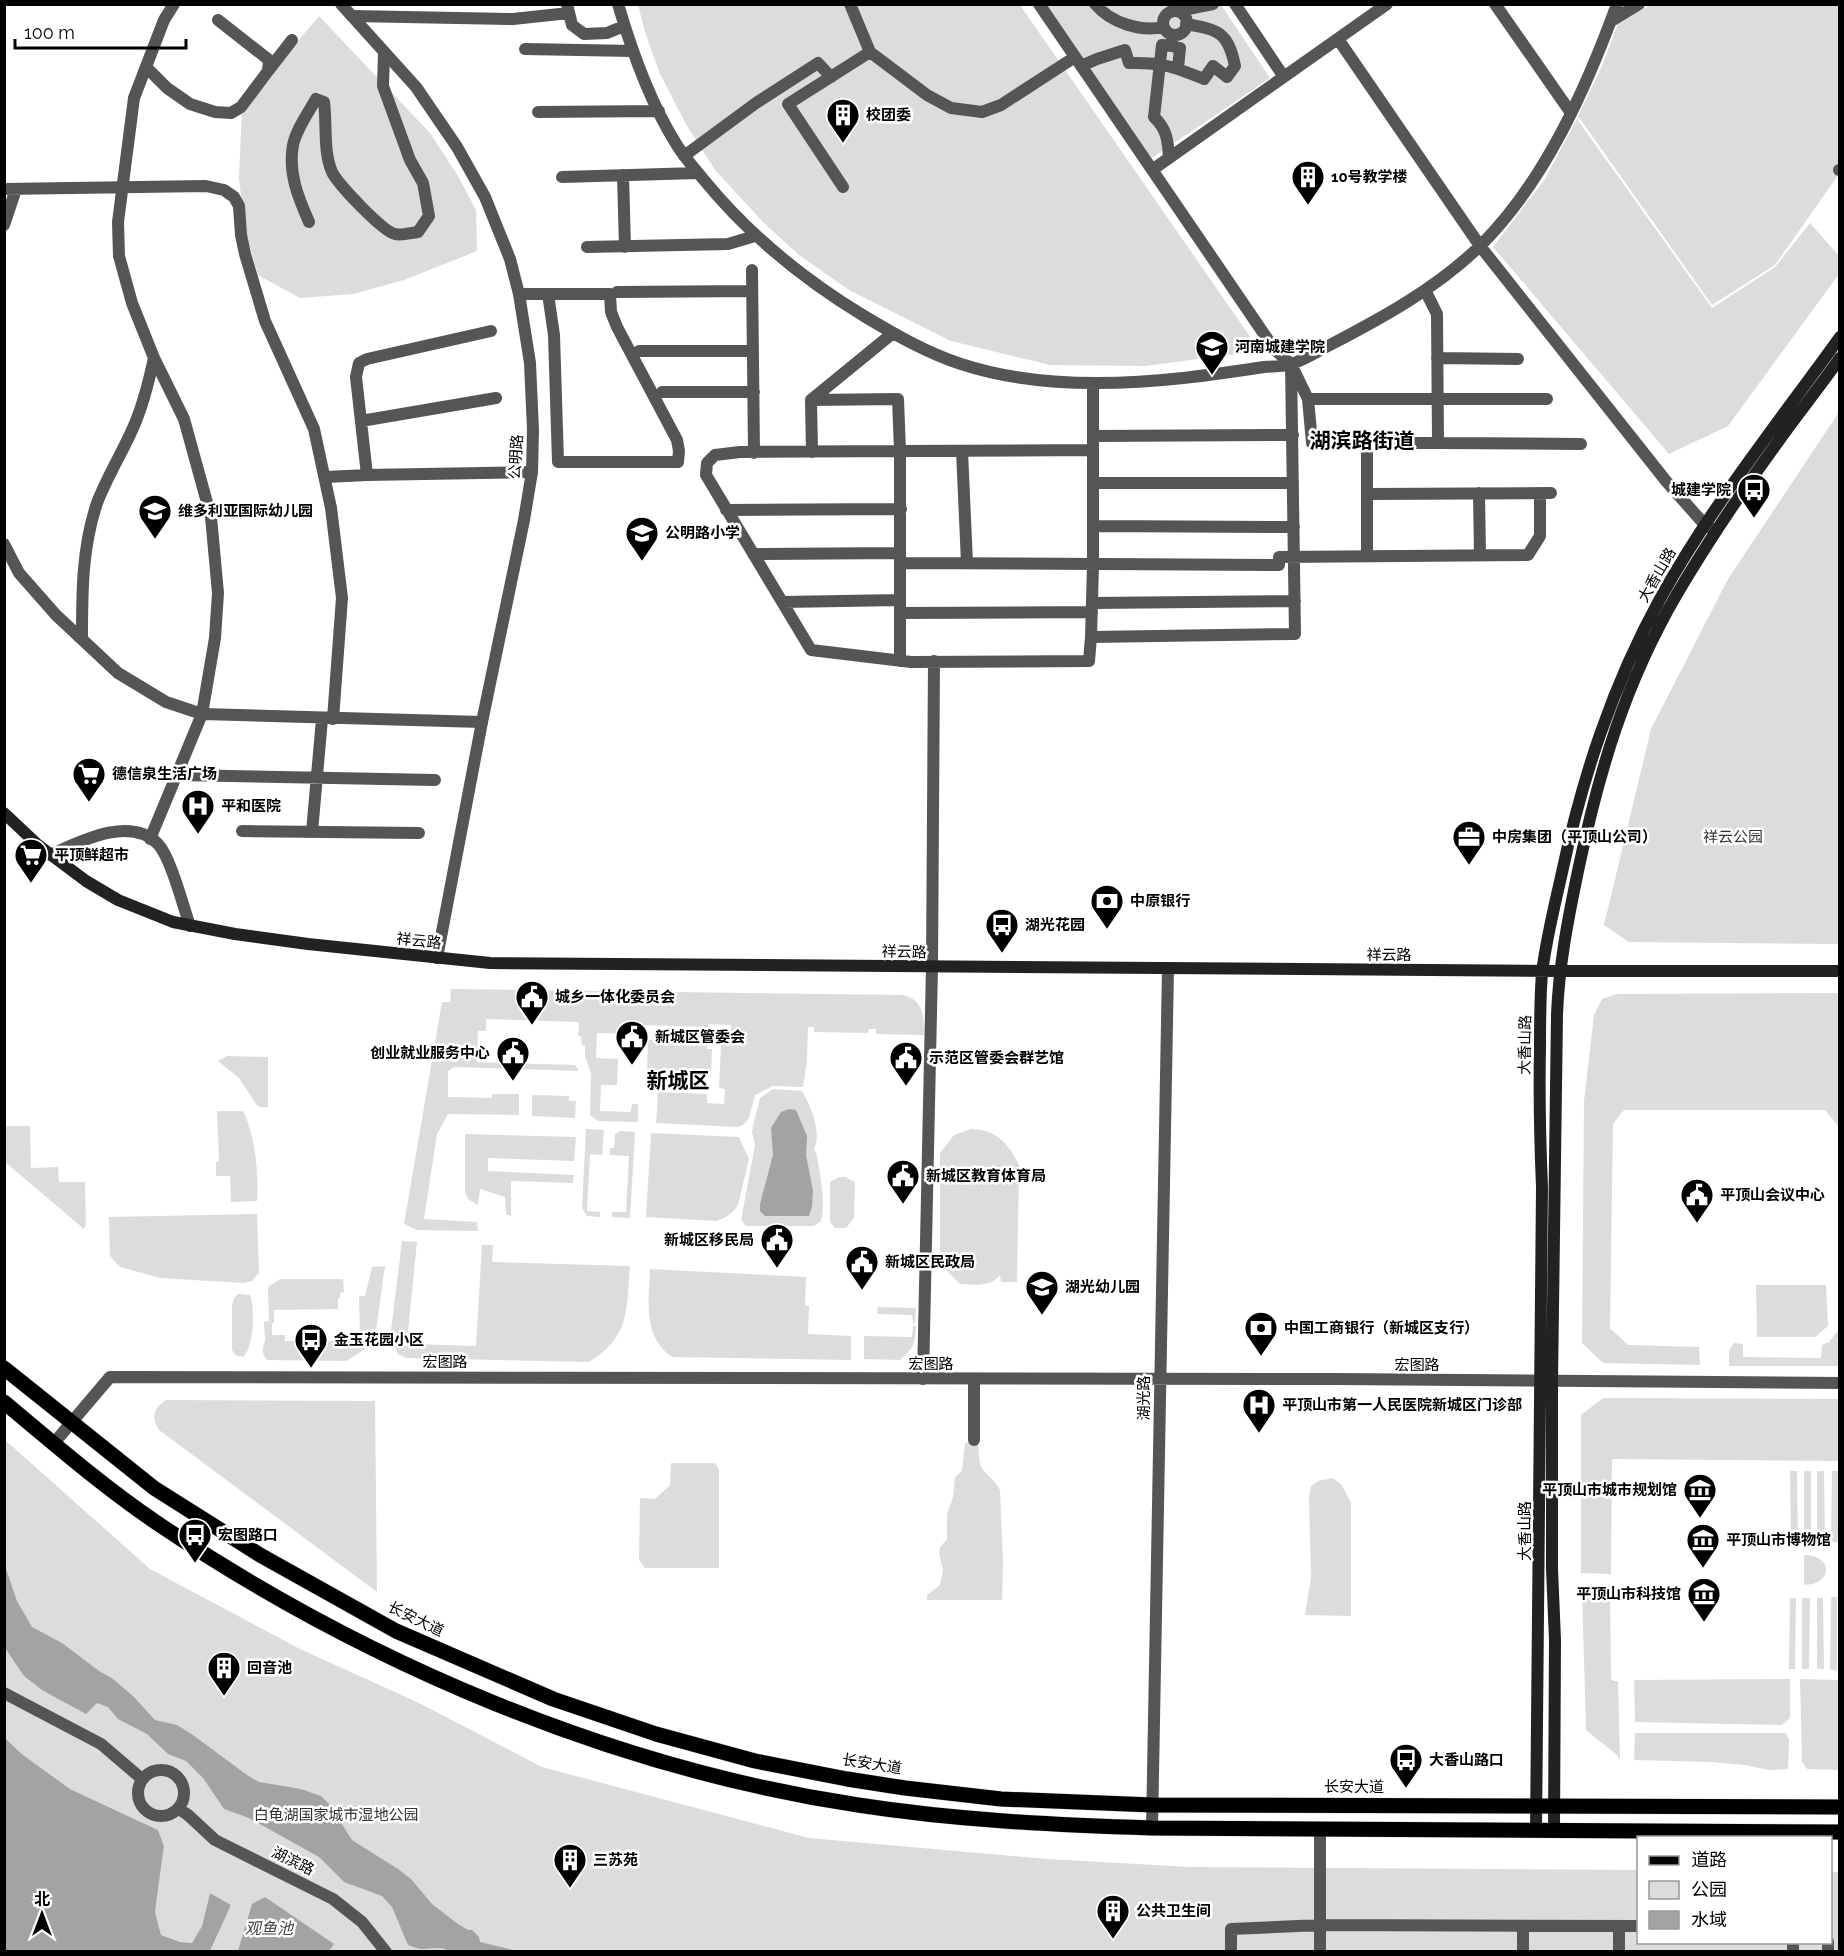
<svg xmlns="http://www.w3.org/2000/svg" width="1844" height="1956" font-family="Raleway,'Noto Sans SC',sans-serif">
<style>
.green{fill:#dcdcdc}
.water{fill:#a3a3a3}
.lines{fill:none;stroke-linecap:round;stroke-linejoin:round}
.primary-casing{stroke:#dbdbdb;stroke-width:16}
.minor{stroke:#555;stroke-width:12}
.tertiary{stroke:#555;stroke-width:12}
.secondary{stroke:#222;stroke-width:12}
.primary{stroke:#000;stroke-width:15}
.labels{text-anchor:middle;stroke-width:5;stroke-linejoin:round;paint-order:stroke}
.poi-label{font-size:15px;font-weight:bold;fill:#000;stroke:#fff;text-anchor:start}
.street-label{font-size:15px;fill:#000;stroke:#fff}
.park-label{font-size:15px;fill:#333;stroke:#fff}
.water-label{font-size:16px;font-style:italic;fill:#444;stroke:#fff}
.district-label{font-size:21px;font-weight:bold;fill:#000;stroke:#fff}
</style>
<rect width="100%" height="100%" fill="#fff"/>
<path class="green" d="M638 5H1020L1260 351 1145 366 1050 365 951 341 849 290 799 255 764 223 715 170 687 126 660 74 645 32Z
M1045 5H1221L1270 78 1149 160Z
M1650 5H1839V174L1775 265 1712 305 1578 116 1599 73 1618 24Z
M319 16 430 133 458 176 476 210 477 251 404 280 353 294 300 298 258 275 244 226 239 177 242 108Z
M1577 119 1712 308 1775 267 1810 223 1839 256V274L1728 426 1669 454 1493 247 1545 179Z
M1839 412V944L1629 942 1604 925 1651 729 1728 579Z
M451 989 902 995C924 999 924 1017 924 1035L876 1034V1029H869L868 1033 814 1032V1027H808L807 1061 803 1087 773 1086 755 1095 749 1118 743 1125 738 1127 656 1123 658 1092 707 1094V1103L724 1104 725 1089 719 1088 721 1045H730L731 1025 708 1024V1027L641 1025 640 1034 597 1033 596 1058 618 1059 617 1085H601L600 1111 631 1112 632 1104H638V1122L598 1121 590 1115 591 1073 585 1056V1045H582L581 1036H578L579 1022 486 1019V1031H478L477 1062 575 1065 579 1071 454 1067 448 1071V1097L492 1098V1094H519V1115L448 1114 437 1134 424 1219 477 1222 478 1231 417 1230 404 1224 442 1002H450Z
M1839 993V1127L1825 1110H1624L1613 1124 1610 1328 1628 1345 1699 1347 1700 1365 1603 1363 1582 1343 1584 1101 1594 1015 1602 999 1617 994Z
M648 1040 707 1042V1049H712L711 1076 647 1074Z
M227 1056 268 1057V1107H259L256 1104 239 1078 218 1061Z
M773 1089 802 1091C811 1106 822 1133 814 1149L817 1155C820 1177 826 1200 821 1221L814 1226H746L741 1220 755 1145 752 1132 753 1126 760 1098Z
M532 1095 569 1096V1101H576L575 1118 532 1116Z
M4 1099 5 1126H30L31 1168 58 1167 59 1182H85L86 1224 84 1229 5 1162Z
M217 1111H243C255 1134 259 1175 257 1201L231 1202 230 1176H216V1162L219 1161Z
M586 1129 604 1130 602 1155 590 1154 587 1211 600 1212V1217L587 1216 582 1208Z
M971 1129C996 1129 1009 1144 1019 1165L1017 1282H1001L1000 1275C991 1287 974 1285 960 1284L945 1269 940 1258V1153L954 1135Z
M620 1131 635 1132 630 1218 612 1217V1212H626L629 1156 610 1155V1148H614L615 1134Z
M651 1133 739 1137 749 1159 738 1205C732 1214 726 1218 716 1221L646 1217Z
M465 1134 576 1137 574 1161 488 1158V1171L574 1175 573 1183 511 1181V1216L506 1214 505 1197 480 1189 478 1205 468 1199 465 1192Z
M839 1177H845L855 1182 854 1218 846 1228H835L830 1222V1182Z
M257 1214 259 1273 252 1281 244 1283 160 1278 120 1267 110 1256 109 1217Z
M402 1241 417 1242 408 1331 413 1344 476 1346 482 1245H493L492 1262 630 1266C626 1310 631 1336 589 1362L406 1358 398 1354 392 1342 391 1330Z
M385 1266 376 1330 367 1348 346 1361 267 1360C260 1352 263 1349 265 1340 265 1334 264 1328 264 1322L269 1321 268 1287 280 1279H343L344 1292 340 1293V1298H338V1309L274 1310V1323H272V1335H285V1341H340V1333H360L359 1296H365L372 1267Z
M650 1269 806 1277 805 1305 809 1306 808 1334 851 1336V1360L672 1357C642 1336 649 1301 650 1269Z
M1756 1285H1826L1828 1326 1815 1337H1757Z
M238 1294 250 1295C255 1306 254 1349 243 1357L235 1355 232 1350V1305L234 1298Z
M878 1307 916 1308 915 1323H913L912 1315 877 1314Z
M913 1326H916C915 1345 914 1347 900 1360L864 1359V1336L912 1337Z
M1839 1329V1366H1729V1350L1734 1343 1743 1344V1357L1821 1358 1822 1345 1829 1342Z
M1603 1398 1839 1399V1461L1612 1459 1611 1574 1581 1573V1415Z
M166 1400 375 1401 377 1592 159 1430C151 1417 153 1409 166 1400Z
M4 1439 150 1569 300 1649 417 1702 542 1767 809 1838 1047 1859 1191 1867 1638 1870V1942H1830L1831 1872H1839V1951H210L231 1905 210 1893 202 1926 192 1943 180 1942 161 1935 155 1912 164 1846 158 1830 70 1789 23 1755 5 1737Z
M978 1442C979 1452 978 1464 984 1471 990 1478 996 1482 1000 1490L1003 1561 1002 1600H927V1595L940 1585 943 1570 939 1553 940 1547 947 1539V1514L953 1497 955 1477 962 1471 965 1443Z
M671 1463H715L719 1470V1568H645L639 1560 640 1498 655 1499 670 1485Z
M1790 1471H1797L1798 1542H1791Z
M1804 1471H1811V1542H1804Z
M1817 1471H1824L1825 1542H1817Z
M1832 1471H1838V1542H1831Z
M1333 1478 1342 1485 1351 1503V1616L1305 1615 1311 1577 1309 1497 1311 1486 1318 1481Z
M1804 1555C1834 1555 1833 1585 1804 1585Z
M1582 1591H1610L1611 1679 1614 1681H1618L1620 1761 1618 1756 1586 1730Z
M1831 1597H1837V1671L1830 1669Z
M1790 1598H1796L1795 1669H1789Z
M1802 1598H1810L1809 1669H1802Z
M1817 1598H1823L1824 1669H1817Z
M1790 1679V1718L1782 1725 1635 1722 1634 1680Z
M1800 1679 1839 1680V1770L1807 1769 1802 1762Z
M1635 1733H1786L1789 1740 1788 1769 1769 1770 1745 1765 1712 1762 1634 1760Z"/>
<path class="water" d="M789 1109 796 1110 807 1136 806 1155 813 1191 812 1207 809 1216H765L760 1211V1204L773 1155 771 1128 781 1112Z
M4 1563 17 1601 32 1627 62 1643 99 1671 113 1679 133 1696 155 1720 177 1725 193 1735 247 1775 259 1782 301 1789 321 1796 329 1804 352 1840 398 1869 411 1879 432 1904 458 1924 468 1930H472L479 1937 480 1942C492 1945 505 1948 518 1951H449C440 1946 433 1949 423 1949 418 1949 413 1947 408 1945L392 1907 382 1896 344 1882 319 1857 249 1818 224 1809 203 1778 186 1761 168 1754 147 1734 118 1719 108 1707 97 1703 86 1714 42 1690 24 1676 5 1648Z
M4 1737 23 1755 70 1789 158 1830 164 1846 155 1912 161 1935 180 1942 192 1943 202 1926 210 1893 231 1905 210 1951H5Z
M265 1897 334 1944 329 1951H238L252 1904Z"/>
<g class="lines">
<g class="primary-casing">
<path id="primary" d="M4 1368 154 1488 260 1555 396 1631 553 1699 656 1734 755 1761 847 1779 905 1788 1001 1799 1152 1805 1840 1807
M4 1402C54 1444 104 1487 157 1523 363 1662 611 1768 858 1805 955 1820 1053 1825 1152 1828L1840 1832"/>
</g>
<path class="minor" d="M567 4 572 25 584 34 607 33 624 26
M618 4C632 52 649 100 675 142 683 156 694 168 704 180 749 235 803 279 864 316 894 334 927 353 961 364 1031 387 1111 386 1183 378 1211 375 1237 371 1264 367 1273 366 1283 367 1291 364 1304 360 1316 352 1328 346 1382 318 1437 288 1481 245 1545 181 1586 89 1617 4
M850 4 870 52 927 95 951 108 982 112 1001 105 1075 57
M1039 4 1275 350 1291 364 1295 634 1091 637 1093 565V383
M1095 4C1111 23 1140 32 1164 27
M1235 4 1284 77
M1495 4 1571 113
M1178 9V11L1213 4
M1163 23a12 12 0 1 1 24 0a12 12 0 1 1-24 0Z
M352 16 513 19 569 13
M1611 21 1639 4
M1338 39 1480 246 1666 481 1705 525 1714 530
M1172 46 1180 48 1178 68
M525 49 633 51
M1081 66 1097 59 1125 50 1129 63C1162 62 1174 67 1204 79L1213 66 1227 77 1235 66C1228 32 1219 30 1186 24
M146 67 167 88 190 104 215 112 231 113 241 107 268 71 269 60 218 20
M268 71 292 40
M538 112 659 111
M684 156 756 103 818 63 831 77
M1169 158C1168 141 1167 129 1154 117L1162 45 1172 46 1173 35
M1152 170 1387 4
M1839 170H1840
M623 175 625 247
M562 177 698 173
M843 187 788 104 870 52
M4 189 206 186 224 190 234 197 239 206 241 235 245 254 265 321 314 429 331 508 342 598 333 719
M309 222C298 197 288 173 293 145 296 130 308 113 316 99L324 102C327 125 323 151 332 172 338 184 382 231 395 234 401 236 410 233 418 232L429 216 423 183 410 160 383 86 384 53
M4 225 16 189
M587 247 728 244 755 236
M752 270 754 453
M617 292 752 291
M519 294H610L611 312 617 327 677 440 679 451 678 462H558L554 335 548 294
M893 333 811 400 898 399 900 451 740 452 715 455 707 463 706 475 811 650 911 662 1089 661 1091 637
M639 351H753
M1437 358 1518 359
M1293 368 1308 399H1547
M662 392H754
M1308 399 1312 443H1438L1437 314 1425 290
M811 400 812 452
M361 421 496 398
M1093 436 1293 435
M1367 443V556
M1438 443 1581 444
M962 451 967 563
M367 475 356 377 359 363 367 359 491 331
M326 477 367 475 532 472
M1093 483H1293
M1479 493 1480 555
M1367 494 1551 493
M726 510 901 509
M1093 526 1294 527
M4 544 19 573 56 615 118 673 166 702 202 714 482 722
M753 554 900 553
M900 563 1279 565V557L1528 555 1540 536V493
M783 602 900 600
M1093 603 1295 601
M900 613 1092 612
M82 639C82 593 82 547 97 503 107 477 122 453 133 428 143 406 149 381 154 358
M900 661V451L1093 450
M177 775 435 780
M242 831 419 833
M312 832 322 719
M150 839 202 714 215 638 218 593 211 517 184 419 154 358 132 303 119 256 118 222 134 98 164 20 174 4
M50 855C79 842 130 815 158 844 171 858 183 906 190 926
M923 1379 932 967 934 661
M974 1440V1379
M4 1693 101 1744 142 1779
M138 1793a23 23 0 1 1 46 0a23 23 0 1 1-46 0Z
M179 1809 188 1815 215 1840 333 1899 362 1922 386 1952
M1320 1829V1952
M1523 1927V1952
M1231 1952V1929L1320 1925 1638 1926
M1619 1952V1927
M1793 1952V1942
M1828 1952V1942"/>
<path class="tertiary" d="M341 4 416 87 457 147 485 197 510 259 519 294 530 363 533 430 532 472 524 520 482 722 437 958
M54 1443 110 1377 1336 1379 1840 1383
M1152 1828 1168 969"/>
<path class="secondary" d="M4 813 38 845 86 881 118 900 173 922 235 934 308 944 490 963 1559 971H1840
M1536 1830 1542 1187C1540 1140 1539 1094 1540 1047 1540 1022 1540 997 1542 973 1546 940 1554 908 1561 877 1582 778 1612 686 1661 597 1712 505 1778 423 1840 337
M1554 1830 1555 1640 1552 1569V1381L1557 1014C1559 965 1568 919 1578 871 1599 771 1625 683 1677 594 1707 543 1740 494 1775 446 1796 416 1819 388 1840 358"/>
<use href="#primary" class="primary"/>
</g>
<defs>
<g id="building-pin" transform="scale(1.725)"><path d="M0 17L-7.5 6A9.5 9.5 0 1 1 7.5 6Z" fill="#000" stroke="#fff"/><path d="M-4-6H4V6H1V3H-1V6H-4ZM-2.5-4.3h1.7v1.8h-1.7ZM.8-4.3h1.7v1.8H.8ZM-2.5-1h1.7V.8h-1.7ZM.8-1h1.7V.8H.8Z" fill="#fff"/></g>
<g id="university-pin" transform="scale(1.725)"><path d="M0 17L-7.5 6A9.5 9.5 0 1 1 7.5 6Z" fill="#000" stroke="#fff"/><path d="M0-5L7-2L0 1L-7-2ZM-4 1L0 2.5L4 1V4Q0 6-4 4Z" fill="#fff"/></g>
<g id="bus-pin" transform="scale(1.725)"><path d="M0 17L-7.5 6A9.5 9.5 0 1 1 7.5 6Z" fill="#000" stroke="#fff"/><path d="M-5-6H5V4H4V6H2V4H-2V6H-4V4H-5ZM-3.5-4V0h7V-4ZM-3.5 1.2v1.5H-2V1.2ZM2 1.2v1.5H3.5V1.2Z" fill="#fff"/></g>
<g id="school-pin" transform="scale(1.725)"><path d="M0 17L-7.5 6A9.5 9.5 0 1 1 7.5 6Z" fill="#000" stroke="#fff"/><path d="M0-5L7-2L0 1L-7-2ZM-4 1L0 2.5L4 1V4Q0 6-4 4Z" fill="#fff"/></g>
<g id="supermarket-pin" transform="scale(1.725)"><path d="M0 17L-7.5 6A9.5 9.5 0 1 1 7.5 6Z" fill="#000" stroke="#fff"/><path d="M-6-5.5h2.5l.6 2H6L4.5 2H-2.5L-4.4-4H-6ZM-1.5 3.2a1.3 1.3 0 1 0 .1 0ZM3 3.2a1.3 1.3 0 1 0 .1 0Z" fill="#fff"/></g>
<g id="hospital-pin" transform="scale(1.725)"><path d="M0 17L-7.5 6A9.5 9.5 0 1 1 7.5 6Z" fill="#000" stroke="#fff"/><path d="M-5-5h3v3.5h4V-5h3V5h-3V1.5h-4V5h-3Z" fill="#fff"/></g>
<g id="office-pin" transform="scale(1.725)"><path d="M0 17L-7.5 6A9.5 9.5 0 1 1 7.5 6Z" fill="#000" stroke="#fff"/><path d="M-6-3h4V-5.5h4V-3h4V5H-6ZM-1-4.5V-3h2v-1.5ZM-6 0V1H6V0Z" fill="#fff"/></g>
<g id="bank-pin" transform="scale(1.725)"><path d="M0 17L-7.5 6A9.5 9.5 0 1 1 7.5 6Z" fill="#000" stroke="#fff"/><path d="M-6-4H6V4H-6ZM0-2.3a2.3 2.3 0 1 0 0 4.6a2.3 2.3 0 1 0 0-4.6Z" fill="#fff"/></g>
<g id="civic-pin" transform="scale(1.725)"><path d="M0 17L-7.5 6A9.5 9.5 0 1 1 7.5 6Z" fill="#000" stroke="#fff"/><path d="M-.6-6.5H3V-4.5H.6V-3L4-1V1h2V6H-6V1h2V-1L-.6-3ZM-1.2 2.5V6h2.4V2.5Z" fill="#fff"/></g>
<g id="museum-pin" transform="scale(1.725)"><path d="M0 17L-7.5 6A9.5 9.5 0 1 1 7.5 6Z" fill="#000" stroke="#fff"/><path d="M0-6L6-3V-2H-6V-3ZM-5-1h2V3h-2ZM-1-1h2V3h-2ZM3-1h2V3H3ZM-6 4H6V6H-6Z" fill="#fff"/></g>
</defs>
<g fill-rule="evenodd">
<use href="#building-pin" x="843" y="115"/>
<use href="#building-pin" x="1308" y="177"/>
<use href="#university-pin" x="1212" y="347"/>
<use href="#bus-pin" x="1754" y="490"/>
<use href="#school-pin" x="155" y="511"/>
<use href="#school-pin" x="642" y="533"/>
<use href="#supermarket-pin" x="89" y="774"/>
<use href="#hospital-pin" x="198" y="806"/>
<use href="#office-pin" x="1469" y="837"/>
<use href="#supermarket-pin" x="31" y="855"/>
<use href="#bank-pin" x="1107" y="901"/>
<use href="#bus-pin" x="1002" y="925"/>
<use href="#civic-pin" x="532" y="997"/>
<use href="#civic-pin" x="632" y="1037"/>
<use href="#civic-pin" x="513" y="1053"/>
<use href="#civic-pin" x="906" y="1058"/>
<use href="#civic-pin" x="903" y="1176"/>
<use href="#civic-pin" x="1697" y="1195"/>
<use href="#civic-pin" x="777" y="1240"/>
<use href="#civic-pin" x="862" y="1262"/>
<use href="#school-pin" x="1042" y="1287"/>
<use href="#bank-pin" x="1261" y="1328"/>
<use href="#bus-pin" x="311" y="1340"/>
<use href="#hospital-pin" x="1259" y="1405"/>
<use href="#museum-pin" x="1700" y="1490"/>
<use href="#bus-pin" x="195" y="1535"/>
<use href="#museum-pin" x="1703" y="1540"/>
<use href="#museum-pin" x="1704" y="1594"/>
<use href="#building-pin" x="224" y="1668"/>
<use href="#bus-pin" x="1406" y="1760"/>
<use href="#building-pin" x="570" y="1860"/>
<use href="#building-pin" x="1113" y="1911"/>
</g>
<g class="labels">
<g class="poi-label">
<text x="866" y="120">校团委</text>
<text x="1331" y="182">10号教学楼</text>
<text x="1235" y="352">河南城建学院</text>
<text x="1731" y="495" text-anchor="end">城建学院</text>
<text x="178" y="516">维多利亚国际幼儿园</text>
<text x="665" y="538">公明路小学</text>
<text x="112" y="779">德信泉生活广场</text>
<text x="221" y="811">平和医院</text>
<text x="1492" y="842">中房集团（平顶山公司）</text>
<text x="54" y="860">平顶鲜超市</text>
<text x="1130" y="906">中原银行</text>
<text x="1025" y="930">湖光花园</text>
<text x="555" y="1002">城乡一体化委员会</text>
<text x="655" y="1042">新城区管委会</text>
<text x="490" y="1058" text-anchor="end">创业就业服务中心</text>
<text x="929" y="1063">示范区管委会群艺馆</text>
<text x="926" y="1181">新城区教育体育局</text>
<text x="1720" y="1200">平顶山会议中心</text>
<text x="754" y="1245" text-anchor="end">新城区移民局</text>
<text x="885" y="1267">新城区民政局</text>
<text x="1065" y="1292">湖光幼儿园</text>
<text x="1284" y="1333">中国工商银行（新城区支行）</text>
<text x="334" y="1345">金玉花园小区</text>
<text x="1282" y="1410">平顶山市第一人民医院新城区门诊部</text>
<text x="1677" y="1495" text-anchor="end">平顶山市城市规划馆</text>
<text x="218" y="1540">宏图路口</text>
<text x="1726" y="1545">平顶山市博物馆</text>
<text x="1681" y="1599" text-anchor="end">平顶山市科技馆</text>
<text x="247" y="1673">回音池</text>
<text x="1429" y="1765">大香山路口</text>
<text x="593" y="1865">三苏苑</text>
<text x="1136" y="1916">公共卫生间</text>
</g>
<g class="street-label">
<text transform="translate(516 457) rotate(-86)" y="5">公明路</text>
<text transform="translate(1657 575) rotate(-60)" y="5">大香山路</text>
<text transform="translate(419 941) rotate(6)" y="5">祥云路</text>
<text transform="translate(904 952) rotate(1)" y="5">祥云路</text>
<text x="1389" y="960">祥云路</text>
<text transform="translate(1525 1045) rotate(-89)" y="5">大香山路</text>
<text x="445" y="1367">宏图路</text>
<text x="931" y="1369">宏图路</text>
<text x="1417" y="1370">宏图路</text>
<text transform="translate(1144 1398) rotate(-90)" y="5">湖光路</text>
<text transform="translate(1525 1531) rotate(-90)" y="5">大香山路</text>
<text transform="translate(416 1619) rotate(26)" y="5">长安大道</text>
<text transform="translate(872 1764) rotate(9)" y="5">长安大道</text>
<text x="1354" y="1792">长安大道</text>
<text transform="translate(293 1861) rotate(26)" y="5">湖滨路</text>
</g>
<g class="park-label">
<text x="1733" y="842">祥云公园</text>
<text x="336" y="1820">白龟湖国家城市湿地公园</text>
</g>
<g class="water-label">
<text x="269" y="1934">观鱼池</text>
</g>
<g class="district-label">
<text x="1362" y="448">湖滨路街道</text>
<text x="678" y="1088">新城区</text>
</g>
</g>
<rect width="1844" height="1956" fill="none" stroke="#000000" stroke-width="12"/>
<rect x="1637" y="1836" width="195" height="108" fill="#ffffff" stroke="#999999" stroke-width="1.5"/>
<rect x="1649" y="1856" width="30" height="9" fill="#000000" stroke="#999999" stroke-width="1.5"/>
<text x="1691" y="1866" font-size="18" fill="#000000">道路</text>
<rect x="1649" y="1881" width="30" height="18" fill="#dcdcdc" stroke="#999999" stroke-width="1.5"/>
<text x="1691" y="1896" font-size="18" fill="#000000">公园</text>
<rect x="1649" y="1911" width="30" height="18" fill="#a3a3a3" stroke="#999999" stroke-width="1.5"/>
<text x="1691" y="1926" font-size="18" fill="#000000">水域</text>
<g transform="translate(42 1914)" stroke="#ffffff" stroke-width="4.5" paint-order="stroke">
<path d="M0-4.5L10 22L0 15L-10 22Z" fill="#000000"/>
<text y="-9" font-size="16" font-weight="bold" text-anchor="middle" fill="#000000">北</text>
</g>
<path d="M15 39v9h171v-9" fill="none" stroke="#000000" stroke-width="3"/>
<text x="24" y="39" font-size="18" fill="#000000" stroke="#ffffff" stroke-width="4.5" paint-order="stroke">100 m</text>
</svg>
